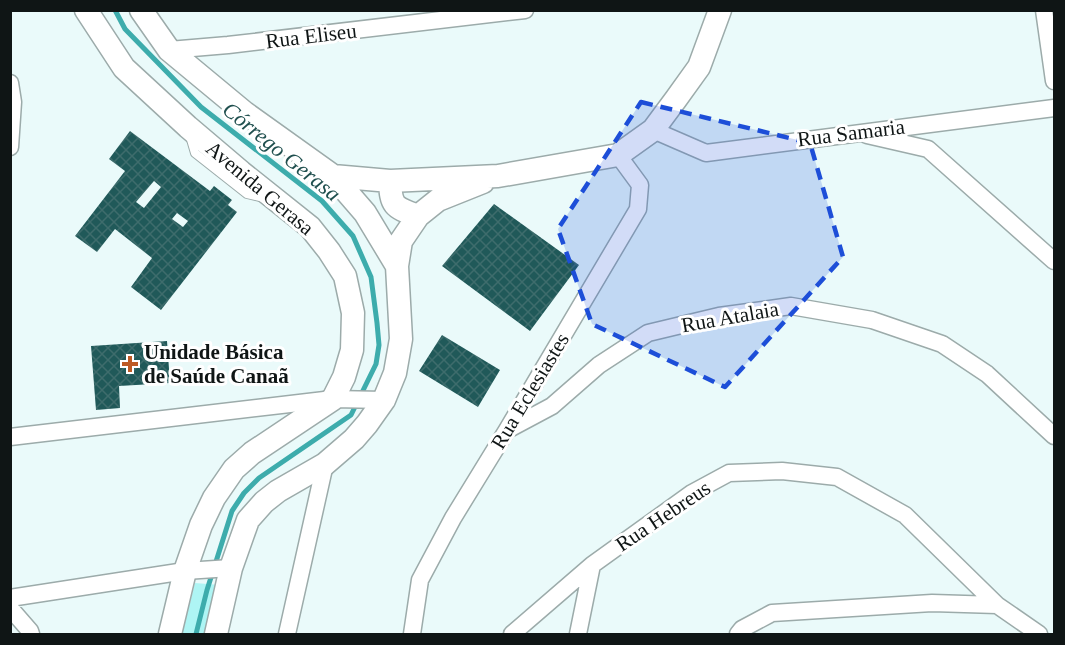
<svg xmlns="http://www.w3.org/2000/svg" width="1065" height="645" font-family="Georgia,serif">
<style>
.grass{fill:#aef5f4}
.lines{fill:none;stroke-linecap:round;stroke-linejoin:round}
.stream{stroke:#3dacac;stroke-width:5}
.building{fill:url(#building-cross-hatch);fill-rule:evenodd}
.lane-casing{stroke:#9cabaa;stroke-width:10}
.street-casing{stroke:#9cabaa;stroke-width:19}
.secondary-casing{stroke:#9cabaa;stroke-width:25}
.lane{stroke:#fff;stroke-width:8}
.street{stroke:#fff;stroke-width:16}
.secondary{stroke:#fff;stroke-width:22}
.marked{fill:#1d4ed8;fill-opacity:0.2;stroke:#1d4ed8;stroke-width:4.5;stroke-dasharray:12 8;stroke-linejoin:round}
.poi-dot{fill:#be5a25;stroke:#fff;stroke-width:2}
.labels{text-anchor:middle;stroke-width:6;stroke-linejoin:round;paint-order:stroke}
.street-label{font-size:21px;fill:#0f1515;stroke:#fff}
.poi-label{font-size:21px;font-weight:bold;fill:#0f1515;stroke:#fff;text-anchor:start}
.water-label{font-size:22px;font-style:italic;fill:#20504f;stroke:#fff}
</style>
<defs>
<pattern id="building-cross-hatch" width="8" height="8" patternUnits="userSpaceOnUse" patternTransform="scale(1.5)"><rect width="8" height="8" fill="#205959"/><path d="M0 0l8 8M0 8l8-8" fill="none" stroke="#3e6c6c"/></pattern>
</defs>
<rect width="100%" height="100%" fill="#eafafa"/>
<path class="grass" d="M195 583 220 585 207 634H182Z"/>
<g class="lines">
<path class="stream" d="M115 10 125 29 201 107 322 201 353 236 371 277 377 323 379 345 376 364 351 415 259 478 244 493 232 511 207 590 196 634"/>
</g>
<path class="building" d="M130 131 210 191 214 186 232 200 228 205 237 212 161 310 131 287 152 258 115 229 97 252 75 236 125 171 109 159ZM154 181 161 187 144 208 136 202ZM177 213 188 221 183 227 172 219Z
M494 204 579 265 530 331 442 266Z
M442 335 500 370 478 407 419 371Z
M167 341 170 383 119 386 120 408 96 410 91 346Z"/>
<g class="lines">
<g class="lane-casing">
<path id="lane" d="M190 136 195 153 247 194 264 198"/>
</g>
<g class="street-casing">
<path id="street" d="M1044 10 1054 81
M169 50 228 45 525 10
M10 83 13 102 10 147
M653 130 706 153 1054 108
M867 135 928 149 1054 261
M507 430 552 406 599 365 648 333 719 316 791 306 872 320 942 344 987 374 1054 436
M10 437 333 399 384 400
M10 598 185 571 231 568
M10 608 30 631 31 634
M287 634 325 464
M412 634 420 580 453 518 507 430 638 209 640 185 618 155
M512 634 592 565 692 493 729 473 782 471 837 477 905 515 997 605 1039 634
M578 634 592 565
M738 634 742 629 772 613 932 603 997 605"/>
</g>
<g class="secondary-casing">
<path id="secondary" d="M86 10 124 68 188 127 241 172 310 227 329 251 345 276 353 313 352 350 344 377 333 399 252 453 234 469 214 498 201 525 185 571 170 634
M141 10 169 50 245 113 333 176 365 213 397 266 401 339 395 373 384 400 367 424 354 439 325 464 278 491 264 502 248 520 231 568 216 634
M333 176 390 181 498 176 618 155 653 130 676 99 699 67 720 10
M390 181C391 207 394 207 418 216
M397 266 401 241 418 216 438 200 483 182"/>
</g>
<use href="#lane" class="lane"/>
<use href="#street" class="street"/>
<use href="#secondary" class="secondary"/>
</g>
<path class="marked" d="M641 102 810 143 843 257 725 387 592 324 558 229Z"/>
<path class="poi-dot" d="M127 355h6v6h6v6h-6v6h-6v-6h-6v-6h6z"/>
<g class="labels">
<g class="street-label">
<text transform="translate(311 36) rotate(-7)" y="7">Rua Eliseu</text>
<text transform="translate(851 133) rotate(-7)" y="7">Rua Samaria</text>
<text transform="translate(260 188) rotate(40)" y="7">Avenida Gerasa</text>
<text transform="translate(730 317) rotate(-10)" y="7">Rua Atalaia</text>
<text transform="translate(530 391) rotate(-59)" y="7">Rua Eclesiastes</text>
<text transform="translate(663 516) rotate(-34)" y="7">Rua Hebreus</text>
</g>
<g class="poi-label">
<text x="144" y="359">Unidade Básica<tspan x="144" dy="24">de Saúde Canaã</tspan></text>
</g>
<g class="water-label">
<text transform="translate(282 151) rotate(39)" y="8">Córrego Gerasa</text>
</g>
</g>
<rect width="1065" height="645" fill="none" stroke="#0f1515" stroke-width="24"/>
</svg>
